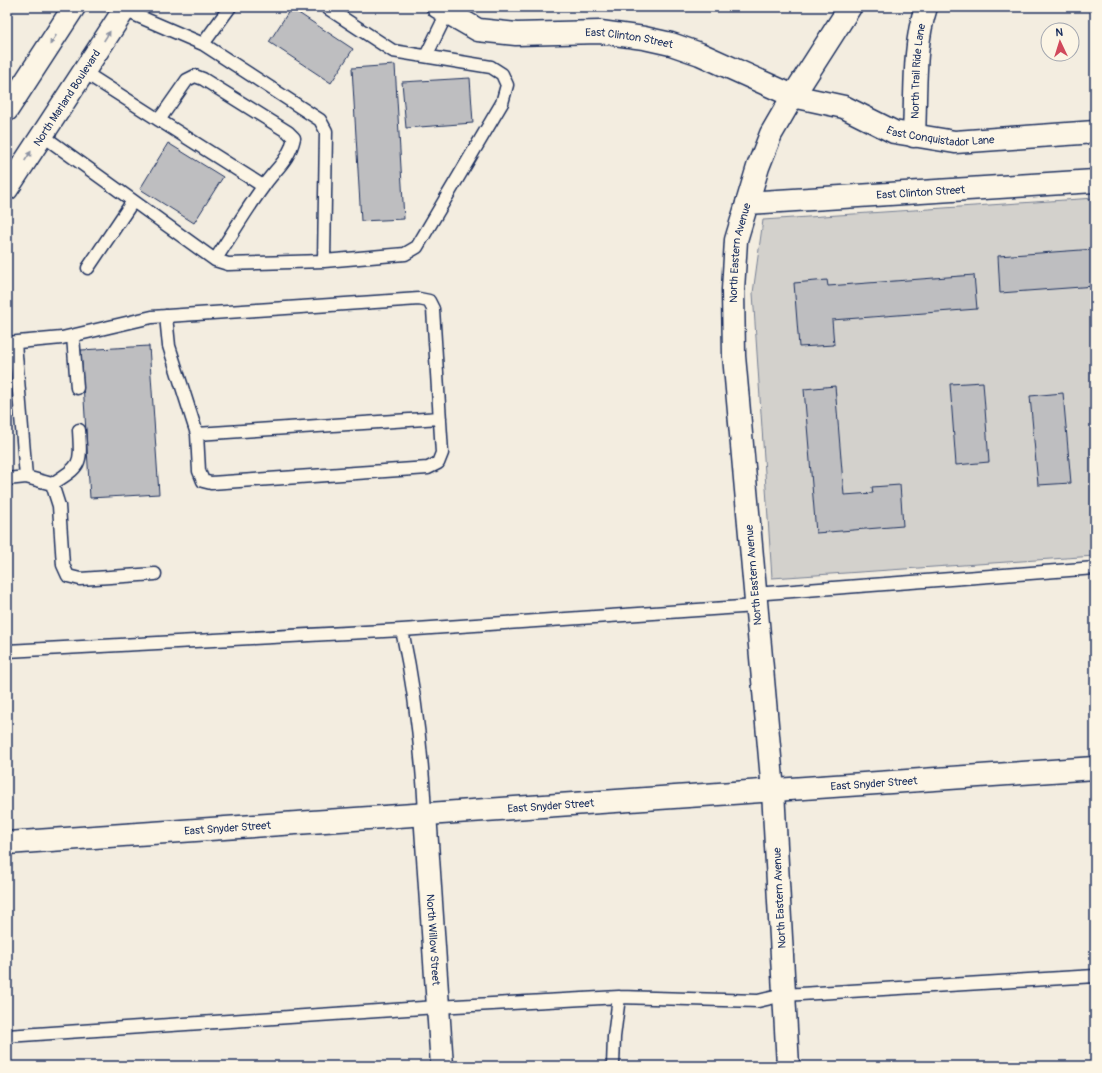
<svg xmlns="http://www.w3.org/2000/svg" width="1102" height="1073" font-family="Pangolin,sans-serif">
<style>
.green{fill:#d3d1cc;stroke:#778095}
.building{fill:#bebec0;stroke:#1b2f5e}
.lines{fill:none;stroke-linecap:round;stroke-linejoin:round}
.service-casing{stroke:#1b2f5e;stroke-width:15}
.minor-casing{stroke:#1b2f5e;stroke-width:25}
.tertiary-casing{stroke:#1b2f5e;stroke-width:25}
.trunk-casing{stroke:#1b2f5e;stroke-width:25}
.service{stroke:#fcf5e5;stroke-width:12}
.minor{stroke:#fcf5e5;stroke-width:22}
.tertiary{stroke:#fcf5e5;stroke-width:22}
.trunk{stroke:#fcf5e5;stroke-width:22}
.oneway{fill:#8c92a2}
.labels{text-anchor:middle;stroke-width:3;stroke-linejoin:round;paint-order:stroke}
.street-label{font-size:11px;fill:#1b2f5e;stroke:#fcf5e5}
</style>
<rect width="100%" height="100%" fill="#f3ede0"/>
<filter id="ink" filterUnits="userSpaceOnUse"><feTurbulence type="fractalNoise" baseFrequency=".025" numOctaves="2"/><feDisplacementMap in="SourceGraphic" scale="8" xChannelSelector="R" yChannelSelector="G"/><feConvolveMatrix kernelMatrix="1 2 1 2 8 2 1 2 1" color-interpolation-filters="sRGB"/></filter>
<g filter="url(#ink)">
<path class="green" d="M1095 198V556L772 578 753 293 763 220Z"/>
<path class="building" d="M291 8 353 49 331 83 269 42Z
M395 65 404 219 361 221 352 68Z
M470 78 473 123 406 128 402 82Z
M168 143 223 177 194 223 140 189Z
M1095 249V286L1000 293 998 256Z
M974 275 977 309 832 320 834 345 799 347 794 283 827 280 828 286Z
M149 346 159 494 90 498 81 350Z
M983 382 989 462 956 465 950 384Z
M835 386 844 495 873 493 872 487 900 485 903 526 816 533 804 389Z
M1063 393 1071 483 1038 485 1030 396Z
M1093 485H1095V519Z"/>
<g class="lines">
<g class="service-casing">
<path id="service" d="M124 10 203 44 320 120 326 131 324 261 405 254 417 247 502 103 507 85 502 74 491 67 393 51 326 7
M203 44 230 7
M426 56 447 13
M84 72 159 120
M42 135 215 260 228 264 324 261
M215 260C231 236 246 210 263 187 275 169 289 161 294 138L288 132 203 79 195 76 187 80 159 120 263 186
M88 268 133 201
M166 316 169 346 197 434
M73 336 77 388
M7 343 62 338 152 317 419 299 429 301 433 309 442 453 438 463 428 468 211 483 203 481 199 471 197 434 440 418
M26 477 52 484 59 506 63 565 68 576 80 579 155 574
M7 479 26 477 15 343
M52 484C82 465 81 465 79 430
M754 594 1095 568
M402 630C415 691 422 751 425 813
M7 651 402 630 756 606
M7 1036 437 1007 619 997 758 1001 784 995 1095 976
M613 1066 614 1037 619 997"/>
</g>
<g class="minor-casing">
<g id="minor">
<path id="s1" d="M793 96 844 107 894 132 955 142 1095 132"/>
<path id="s2" d="M914 136C916 95 913 46 926 7"/>
<path id="s3" d="M747 203 1095 181"/>
<path id="s4" d="M425 813 442 1066"/>
<path id="s5" d="M7 843 1095 768"/>
<path id="s6" d="M788 1066 773 791 734 356 733 290 736 240 758 167 771 134 793 96 850 7"/>
</g>
</g>
<g class="tertiary-casing">
<g id="tertiary">
<path id="s7" d="M438 7 478 30 516 34 600 32 644 38 671 44 700 54 793 96"/>
</g>
</g>
<g class="trunk-casing">
<g id="trunk">
<path d="M7 110 74 7"/>
<path id="s8" d="M7 189 126 7"/>
</g>
</g>
<use href="#service" class="service"/>
<use href="#minor" class="minor"/>
<use href="#tertiary" class="tertiary"/>
<use href="#trunk" class="trunk"/>
</g>
<defs><path id="oneway-solid" d="M-6-.8H1V-3.2L6.5 0L1 3.2V.8H-6Z"/></defs>
<g class="oneway">
<use href="#oneway-solid" transform="translate(107 36) rotate(-57)"/>
<use href="#oneway-solid" transform="translate(53 40) rotate(123)"/>
<use href="#oneway-solid" transform="translate(28 156) rotate(-57)"/>
</g>
</g>
<g class="labels">
<g class="street-label">
<text dy="4" stroke="none"><textPath href="#s7" startOffset="198">East Clinton Street</textPath></text>
<text dy="4" stroke="none"><textPath href="#s2" startOffset="65">North Trail Ride Lane</textPath></text>
<text dy="4" stroke="none"><textPath href="#s8" startOffset="109">North Marland Boulevard</textPath></text>
<text dy="4" stroke="none"><textPath href="#s1" startOffset="155">East Conquistador Lane</textPath></text>
<text dy="4" stroke="none"><textPath href="#s3" startOffset="174">East Clinton Street</textPath></text>
<text dy="4" stroke="none"><textPath href="#s6" startOffset="816">North Eastern Avenue</textPath></text>
<text transform="translate(753 575) rotate(-95)" y="4">North Eastern Avenue</text>
<text dy="4" stroke="none"><textPath href="#s5" startOffset="869">East Snyder Street</textPath></text>
<text dy="4" stroke="none"><textPath href="#s5" startOffset="545">East Snyder Street</textPath></text>
<text dy="4" stroke="none"><textPath href="#s5" startOffset="221">East Snyder Street</textPath></text>
<text transform="translate(779 898) rotate(-93)" y="4">North Eastern Avenue</text>
<text dy="4" stroke="none"><textPath href="#s4" startOffset="127">North Willow Street</textPath></text>
</g>
</g>
<rect width="1102" height="1073" fill="none" stroke="#fcf5e5" stroke-width="24"/>
<rect x="12" y="12" width="1078" height="1049" fill="none" stroke="#1b2f5e" stroke-width="1.5" filter="url(#ink)"/>
<g transform="translate(1060 42) rotate(356)"><circle r="19" fill="#fcf5e5" stroke="#a2a6af"/>
<path d="M0-3L7 15L0 10L-7 15Z" fill="#d1495b"/>
<text y="-6" font-size="11" font-weight="bold" text-anchor="middle" fill="#1b2f5e">N</text>
</g>
</svg>
